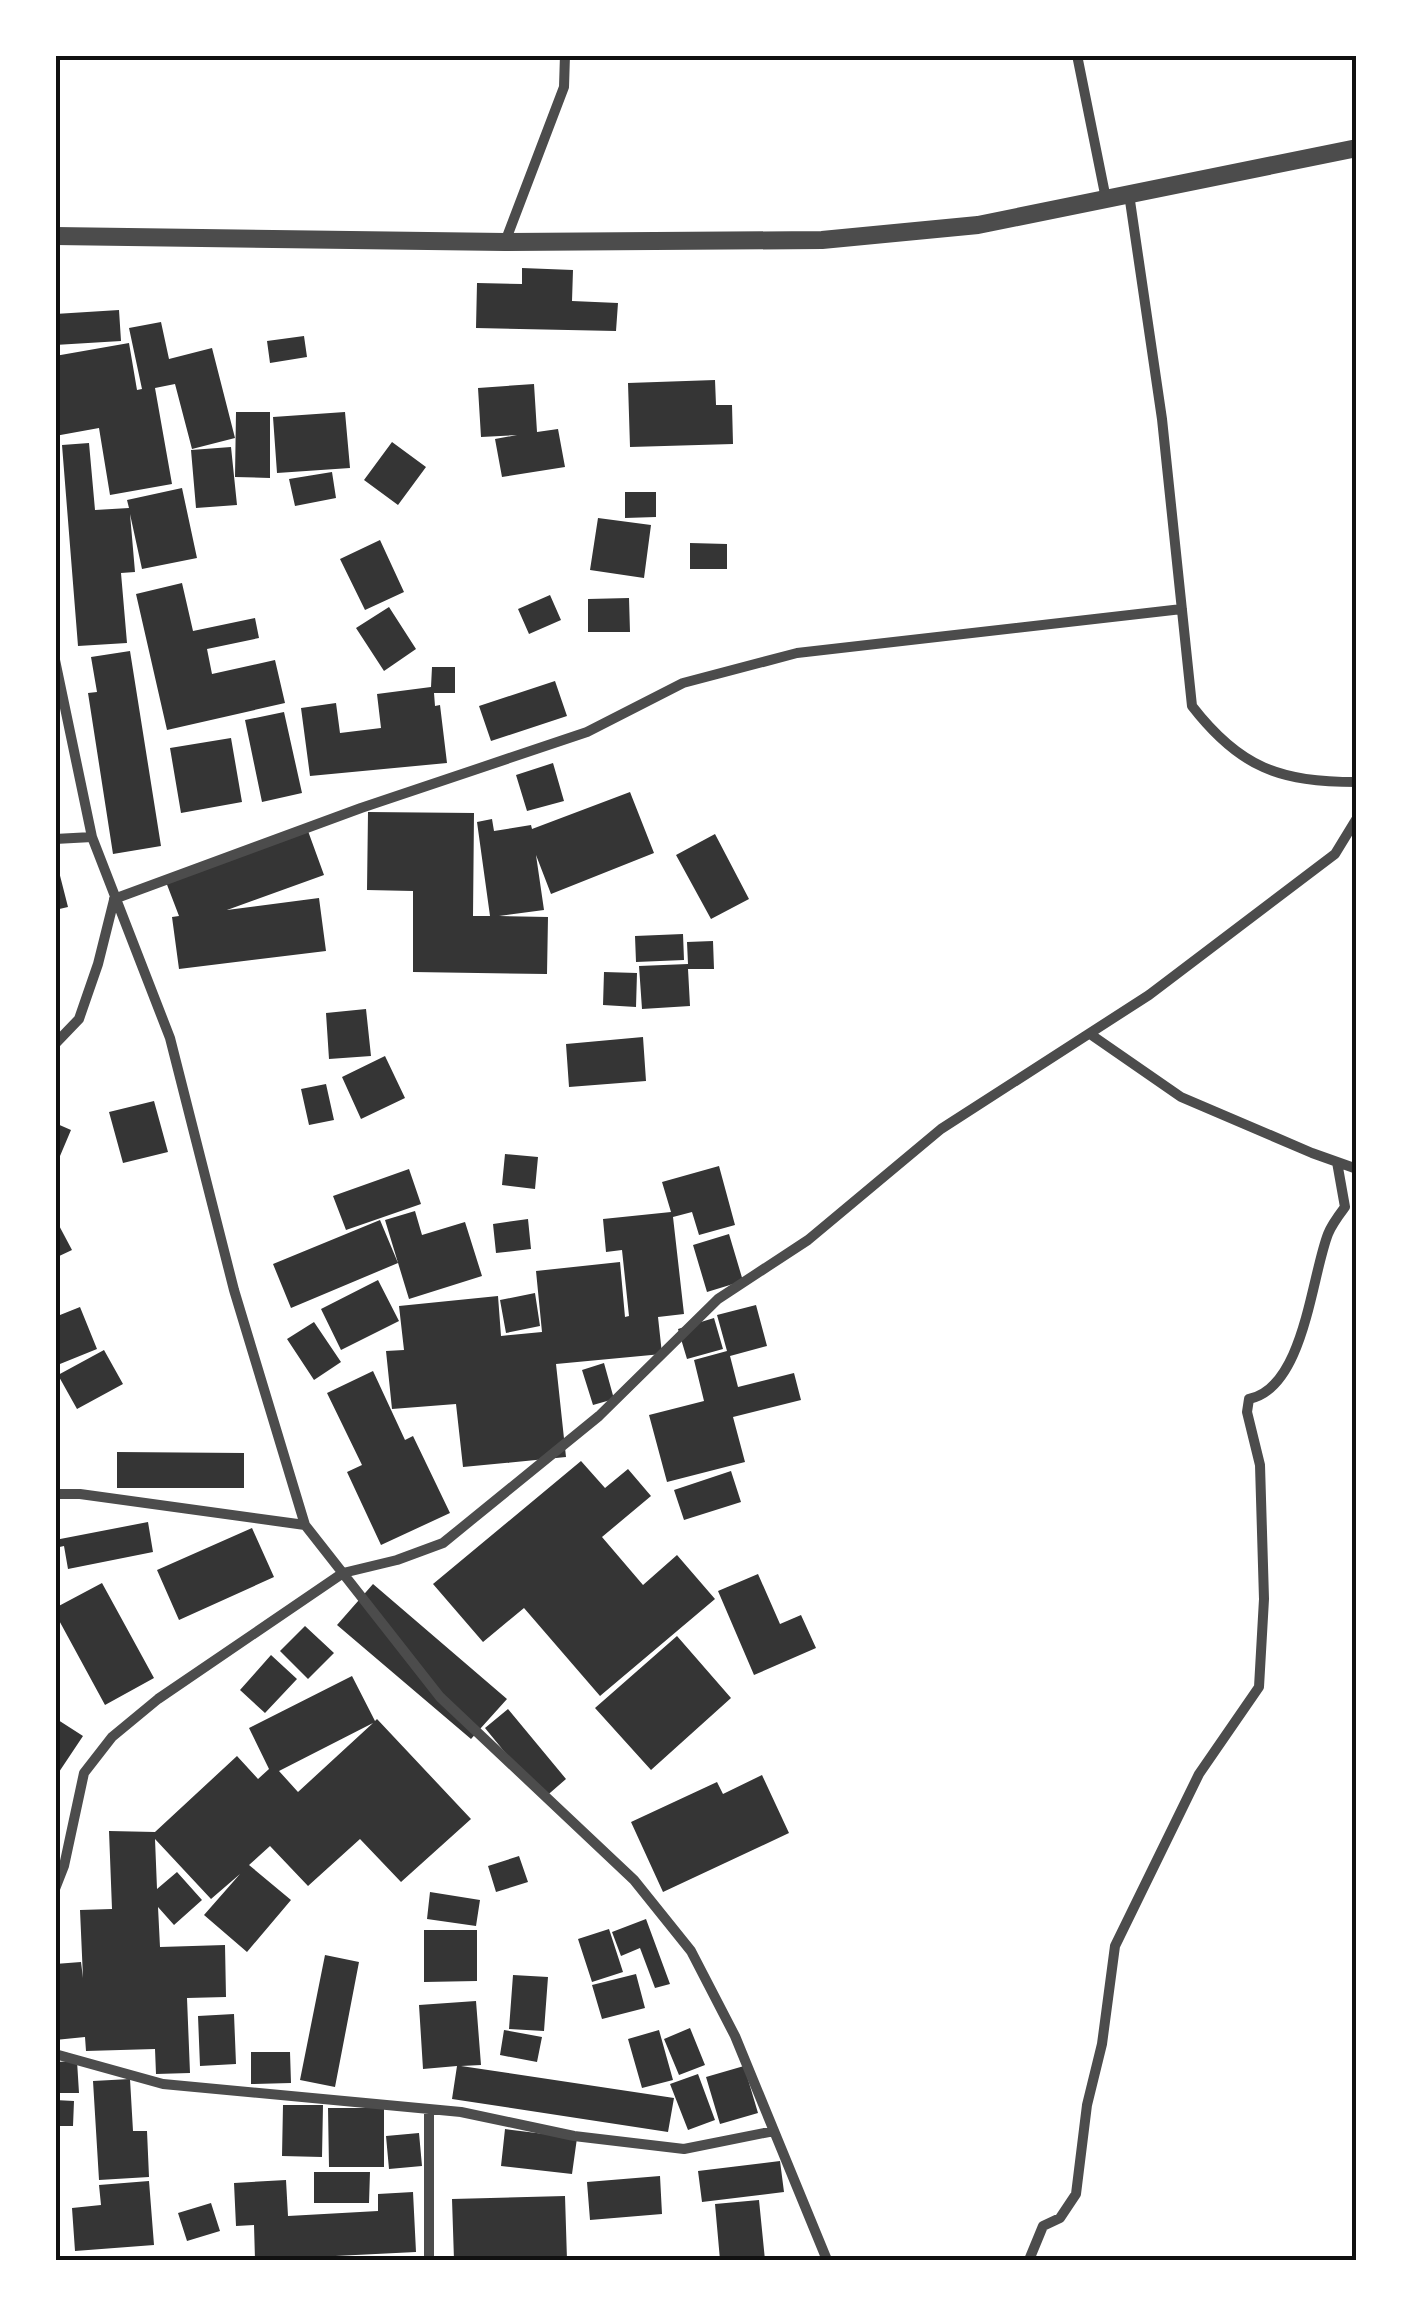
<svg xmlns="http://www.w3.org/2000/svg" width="1412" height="2315" font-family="Merriweather,serif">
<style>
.building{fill:#353535;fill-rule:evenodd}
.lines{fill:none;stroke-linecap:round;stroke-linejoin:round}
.minor{stroke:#4c4c4c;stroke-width:10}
.tertiary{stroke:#4c4c4c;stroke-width:18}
.neatline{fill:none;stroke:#111;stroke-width:4}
</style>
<rect width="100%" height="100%" fill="#fff"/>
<path class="building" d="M522 268 573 270 572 301 618 303 616 331 476 328 477 283 522 284Z
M119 310 121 341 55 345V314Z
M161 322 169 359 212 348 235 438 192 449 175 384 155 388 172 484 110 495 99 428 55 436V356L129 343 137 390 142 389 129 328Z
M304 336 307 357 270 363 267 341Z
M715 380 716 405H732L733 444 630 447 628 383Z
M534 384 537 432 558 429 565 467 502 477 495 439 517 435 481 437 478 388Z
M236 412H270V478L235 477Z
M345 412 350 468 277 473 273 417Z
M392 442 426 467 398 505 364 480Z
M89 443 95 510 129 508 127 500 182 488 197 558 142 569 130 514 135 572 121 573 127 643 78 646 62 445Z
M231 447 237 505 196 508 191 450Z
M332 472 336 498 295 506 289 479Z
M625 492H656V517L625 518Z
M598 518 651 525 644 578 590 570Z
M380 540 404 592 365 610 340 559Z
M690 543 727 544V569H690Z
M182 583 193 631 255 618 259 638 207 649 212 674 275 660 285 703 167 730 136 594Z
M550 595 561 620 529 634 518 609Z
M629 598 630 632H588V599Z
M389 607 416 649 384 671 356 628Z
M130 651 161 846 113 854 88 693 97 692 91 657Z
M432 667H455V693H434L435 706 440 705 447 763 310 776 301 708 336 703 340 733 381 728 377 694 431 687Z
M555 681 567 716 491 741 479 706Z
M284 712 302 793 262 802 245 720Z
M231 738 242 802 181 813 170 748Z
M553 763 564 801 527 811 516 775Z
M630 792 654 853 551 894 536 855 544 910 499 916 548 917 547 974 413 972V891L367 890 368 812 474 813 473 916H490L477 822 492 819 494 831 531 825 532 829Z
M308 831 324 875 227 910 319 898 326 951 179 969 172 917 179 916 166 882Z
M715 834 749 899 711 919 676 855Z
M55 856 68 907 55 910Z
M683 934 684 960 636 962 635 936Z
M713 941 714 969H688L690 1006 642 1009 639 966 688 964 687 942Z
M604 972 637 973 636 1007 603 1005Z
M366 1009 371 1056 329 1059 326 1013Z
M643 1037 646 1081 569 1087 566 1044Z
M385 1056 405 1098 361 1119 342 1077Z
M326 1084 334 1120 309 1125 301 1089Z
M154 1101 168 1152 123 1163 109 1112Z
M55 1123 71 1130 60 1156 55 1154Z
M505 1154 538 1157 535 1189 502 1185Z
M719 1166 735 1225 699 1235 692 1212 673 1217 684 1314 658 1317 662 1354 556 1364 566 1457 463 1467 456 1404 392 1409 386 1351 404 1350 399 1306 498 1296 501 1336 542 1332 536 1271 620 1262 625 1317 629 1316 622 1250 606 1252 603 1219 671 1212 662 1182Z
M409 1169 421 1204 346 1230 333 1196Z
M415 1211 422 1235 465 1222 482 1276 409 1299 385 1220Z
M55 1218 72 1250 55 1258Z
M528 1219 531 1249 496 1253 493 1224Z
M380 1220 398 1263 291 1308 273 1264Z
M729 1234 743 1281 707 1292 693 1245Z
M378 1280 399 1321 341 1350 321 1309Z
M535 1293 540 1326 506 1333 500 1300Z
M756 1305 767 1346 730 1356 738 1387 794 1373 801 1400 733 1417 745 1462 667 1482 649 1415 704 1401 694 1360 727 1351 717 1315Z
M80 1307 97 1349 55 1366V1317Z
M714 1318 723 1349 687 1359 678 1329Z
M314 1322 341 1362 314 1380 287 1339Z
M104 1350 123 1384 77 1409 58 1375Z
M604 1363 614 1399 593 1405 582 1370Z
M373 1371 405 1440 413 1436 450 1513 381 1545 347 1472 362 1465 327 1393Z
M117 1452 244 1453V1488H117Z
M581 1461 605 1488 628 1469 651 1496 602 1537 643 1585 677 1555 715 1599 600 1696 524 1608 483 1642 433 1584Z
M731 1471 741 1502 684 1520 674 1490Z
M148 1522 153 1552 68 1569 64 1546 55 1548V1540Z
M252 1528 274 1577 179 1620 157 1570Z
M758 1574 780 1624 801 1615 816 1648 754 1675 718 1591Z
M102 1583 154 1678 105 1705 55 1613V1608Z
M373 1584 507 1699 471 1739 337 1625Z
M305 1626 334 1653 308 1679 280 1651Z
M677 1636 731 1698 651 1770 595 1708Z
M271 1655 297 1679 265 1713 240 1690Z
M352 1676 375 1721 377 1719 471 1819 401 1882 360 1839 308 1886 270 1846 249 1865 291 1900 247 1952 204 1915 240 1874 211 1899 155 1839 157 1889 177 1872 202 1900 174 1925 158 1907 160 1947 225 1945 226 1997 187 1998 190 2073 156 2074 155 2049 86 2051 85 2037 55 2040V1964L81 1962 83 1978 80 1910 112 1909 109 1831 155 1832 237 1756 258 1779 269 1769 249 1728ZM373 1723 298 1792 279 1771Z
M508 1709 566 1779 543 1799 485 1728Z
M55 1718 83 1736 55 1778Z
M762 1775 789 1833 663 1892 631 1822 717 1782 723 1794Z
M519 1856 528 1882 496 1892 488 1866Z
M430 1892 480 1900 476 1926 427 1919Z
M646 1919 670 1984 655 1988 640 1948 621 1956 612 1932Z
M609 1929 623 1972 592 1982 578 1939Z
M424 1930H477V1981L424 1982Z
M325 1955 359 1962 335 2087 300 2080Z
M636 1974 645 2008 602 2019 592 1985Z
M513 1975 548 1977 544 2031 509 2029Z
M476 2001 481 2065 461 2066 674 2098 668 2132 452 2099 457 2066 423 2069 419 2005Z
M234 2014 236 2064 200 2066 198 2016Z
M690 2028 705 2065 679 2075 664 2039Z
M504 2030 542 2037 537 2062 500 2055Z
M659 2030 673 2080 642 2088 628 2039Z
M251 2052H290L291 2083 251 2084Z
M77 2061 79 2093H55V2062Z
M744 2066 758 2113 720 2124 706 2077Z
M698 2074 715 2120 688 2130 670 2084Z
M130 2079 133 2131H147L149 2177 99 2180 93 2081Z
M55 2100 74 2101 73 2126H55Z
M283 2105H323L322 2157 282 2156Z
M328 2108H384V2167H329Z
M505 2129 577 2138 572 2174 501 2166Z
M419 2133 422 2166 389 2169 386 2136Z
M780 2161 784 2192 702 2202 698 2171Z
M314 2172H370L369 2203H314Z
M660 2176 662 2214 590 2220 587 2182Z
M286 2180 288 2216 378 2211V2194L413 2192 416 2252 255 2260 254 2225 236 2226 234 2183Z
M149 2181 154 2245 75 2251 72 2208 101 2205 99 2185Z
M565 2196 567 2260H454L452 2199Z
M759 2200 765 2260H720L715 2204Z
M211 2203 220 2231 187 2241 178 2213Z"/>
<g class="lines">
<path class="minor" d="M1077 55 1106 199
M1129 194 1162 419 1192 706C1240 768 1280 782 1357 782
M505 242 564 87 565 55
M55 660 92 837 170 1038 234 1290 305 1525 440 1697 634 1880 691 1951 735 2036 827 2260
M55 839 92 837
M114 899 361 808 587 732 683 683 797 653 1182 609
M1090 1034 1181 1097 1312 1153 1357 1169
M55 1044 79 1019 98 964 114 900
M55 1494H80L305 1525
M55 1889 64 1866 84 1773 112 1737 158 1699 343 1573 397 1560 443 1543 599 1416 718 1299 808 1240 941 1129 1149 995 1335 854 1357 818
M55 2054 163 2084 461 2112 574 2136 684 2149 774 2131
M429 2260V2109
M1029 2260 1043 2226 1060 2218 1076 2194 1087 2105 1102 2044 1115 1946 1199 1774 1259 1687 1264 1599 1260 1465 1247 1412 1249 1399C1304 1388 1311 1278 1328 1234 1332 1224 1339 1215 1345 1207L1337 1162"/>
<path class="tertiary" d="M55 236 505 242 822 240 978 225 1357 148"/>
</g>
<rect width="1412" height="2315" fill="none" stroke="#ffffff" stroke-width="115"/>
<rect x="58" y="58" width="1296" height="2200" class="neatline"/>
</svg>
